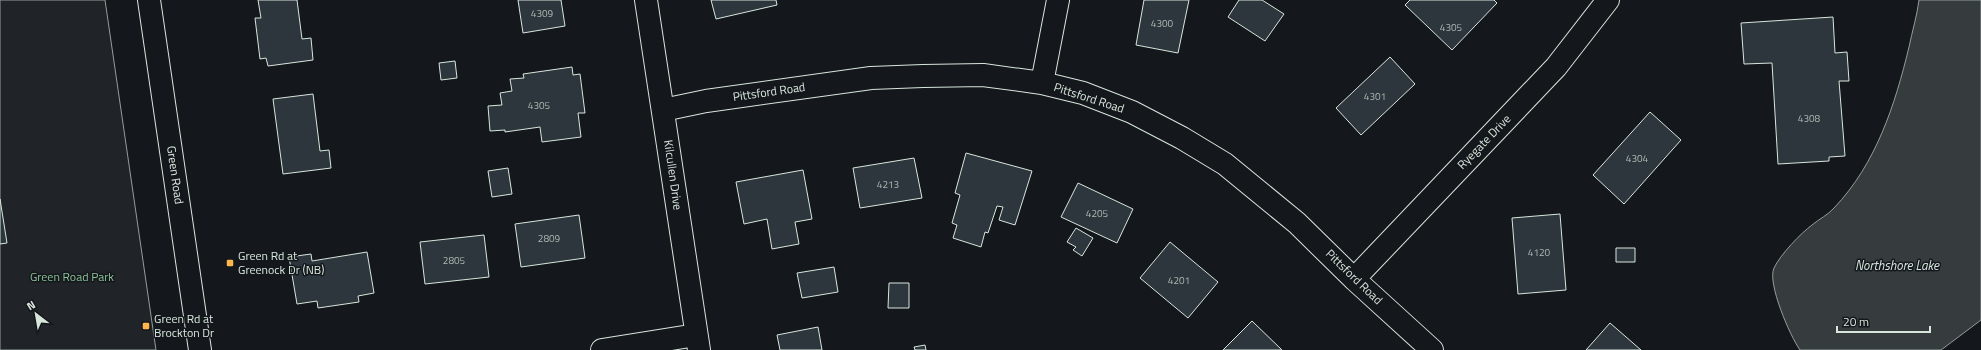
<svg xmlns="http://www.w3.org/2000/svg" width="1981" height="350" font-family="'Titillium Web',sans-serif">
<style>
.green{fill:#202428;stroke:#939e99}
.water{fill:#363b3e;stroke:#939e99}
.building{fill:#2c363c;stroke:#d8e6dc}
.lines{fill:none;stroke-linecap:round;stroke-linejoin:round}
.minor-casing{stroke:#d8e6dc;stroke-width:24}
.tertiary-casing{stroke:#d8e6dc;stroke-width:24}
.minor{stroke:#14181c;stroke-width:22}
.tertiary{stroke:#14181c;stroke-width:22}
.poi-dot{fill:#ffb74d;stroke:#14181c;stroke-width:1.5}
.labels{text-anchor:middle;stroke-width:3;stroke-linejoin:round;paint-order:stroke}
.number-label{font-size:10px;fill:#adbab4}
.street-label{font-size:12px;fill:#d8e6dc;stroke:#14181c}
.poi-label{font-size:12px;fill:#d8e6dc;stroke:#14181c;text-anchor:start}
.park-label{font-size:12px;fill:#8ac095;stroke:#14181c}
.water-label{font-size:13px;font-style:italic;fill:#d8e6dc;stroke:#14181c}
</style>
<rect width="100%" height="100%" fill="#14181c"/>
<path class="green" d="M0 0H105L156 350H0Z"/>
<path class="water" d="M1919 0H1981V320L1941 350H1800C1790 336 1767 283 1774 268 1780 255 1801 233 1812 225 1819 219 1828 215 1834 208 1876 164 1895 105 1909 47 1912 32 1917 16 1919 0Z"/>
<path class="building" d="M258 0H297L302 39 311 38 313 60 268 66 266 58 260 59 255 18H261Z
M518 0H561L565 26 523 33Z
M711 0H776L777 5 716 19Z
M1144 0H1189L1178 53 1136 45Z
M1239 0H1262L1284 14 1265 41 1228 17Z
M1410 0H1494L1497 3 1452 50 1405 5Z
M1833 17 1835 53 1847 52 1849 81H1839L1845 156 1829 157V161L1778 164 1772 63 1744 64 1741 23Z
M1390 57 1415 84 1361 135 1336 108Z
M455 61 457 78 441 80 439 63Z
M572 67 573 75 580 74 585 113H578L581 137 542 142 540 127 505 132V130L490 131 488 106 502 105 500 93 512 91 510 79 524 78 523 74Z
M313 94 320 151 329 150 331 168 283 174 273 99Z
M1650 112 1681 140 1624 204 1593 175Z
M966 153 1032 171 1015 225 999 220 1003 207 997 206 988 233 985 232 981 247 953 238 957 225 952 223 960 195 955 193Z
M914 158 922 198 860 208 853 168Z
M508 168 512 194 492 197 488 171Z
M803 170 812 219 795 222 799 244 772 249 767 219 744 224 736 182Z
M1078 183 1133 209 1117 243 1061 217Z
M0 199 7 243 0 244Z
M1560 214 1566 290 1518 294 1512 218Z
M579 215 585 258 521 267 515 224Z
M1076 228 1093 238 1082 256 1073 250 1076 247 1067 242Z
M484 235 489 277 425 284 420 242Z
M1170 242 1218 282 1188 318 1140 278Z
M1616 248H1635V262H1616Z
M367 252 374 293 358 296 359 302 318 308 317 301 297 304 289 257 311 254 312 261Z
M834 267 838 292 802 298 797 273Z
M889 283H909V308H888Z
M1252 321 1282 350H1223Z
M1610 323 1641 350H1586Z
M818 327 822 350H780L777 335Z
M925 345 926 350H915L914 347Z"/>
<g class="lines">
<g class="minor-casing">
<path id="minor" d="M646 0 699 350
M1042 83 1058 0
M663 110 706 101 871 78 923 76 983 75 1042 83 1083 93 1132 112 1182 138 1225 164 1297 223 1354 279 1432 350
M1354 279 1556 67 1608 0
M602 350 696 335"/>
</g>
<g class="tertiary-casing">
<path id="tertiary" d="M149 0 200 350"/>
</g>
<use href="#minor" class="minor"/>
<use href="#tertiary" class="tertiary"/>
</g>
<g class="poi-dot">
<rect x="226" y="259" width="8" height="8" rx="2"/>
<rect x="142" y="322" width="8" height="8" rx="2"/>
</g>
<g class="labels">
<g class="number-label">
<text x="542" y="17">4309</text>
<text x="1162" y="27">4300</text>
<text x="1451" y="31">4305</text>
<text x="1375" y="100">4301</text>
<text x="539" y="109">4305</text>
<text x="1809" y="122">4308</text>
<text x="1637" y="162">4304</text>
<text x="888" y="188">4213</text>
<text x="1097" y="217">4205</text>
<text x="549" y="242">2809</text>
<text x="1539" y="256">4120</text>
<text x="454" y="264">2805</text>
<text x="1179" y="284">4201</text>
</g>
<g class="street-label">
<text transform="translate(769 92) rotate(-8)" y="4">Pittsford Road</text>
<text transform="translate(1089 98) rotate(18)" y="4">Pittsford Road</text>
<text transform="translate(1484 142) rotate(-46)" y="4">Ryegate Drive</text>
<text transform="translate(175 175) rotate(82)" y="4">Green Road</text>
<text transform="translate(673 175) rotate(82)" y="4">Kilcullen Drive</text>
<text transform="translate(1354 277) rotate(44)" y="4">Pittsford Road</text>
</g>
<g class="poi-label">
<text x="238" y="260">Green Rd at<tspan x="238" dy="14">Greenock Dr (NB)</tspan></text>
<text x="154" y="323">Green Rd at<tspan x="154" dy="14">Brockton Dr</tspan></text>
</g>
<g class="park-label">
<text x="72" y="281">Green Road Park</text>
</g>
<g class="water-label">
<text x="1897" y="270">Northshore Lake</text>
</g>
</g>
<g transform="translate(36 314) rotate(329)" stroke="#14181c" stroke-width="3" paint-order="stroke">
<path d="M0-3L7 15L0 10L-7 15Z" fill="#d8e6dc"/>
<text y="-6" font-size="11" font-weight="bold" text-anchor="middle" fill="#d8e6dc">N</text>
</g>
<path d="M1837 326v6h93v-6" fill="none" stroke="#d8e6dc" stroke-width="2"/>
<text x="1843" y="326" font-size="12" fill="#d8e6dc" stroke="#14181c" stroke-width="3" paint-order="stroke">20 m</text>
</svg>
